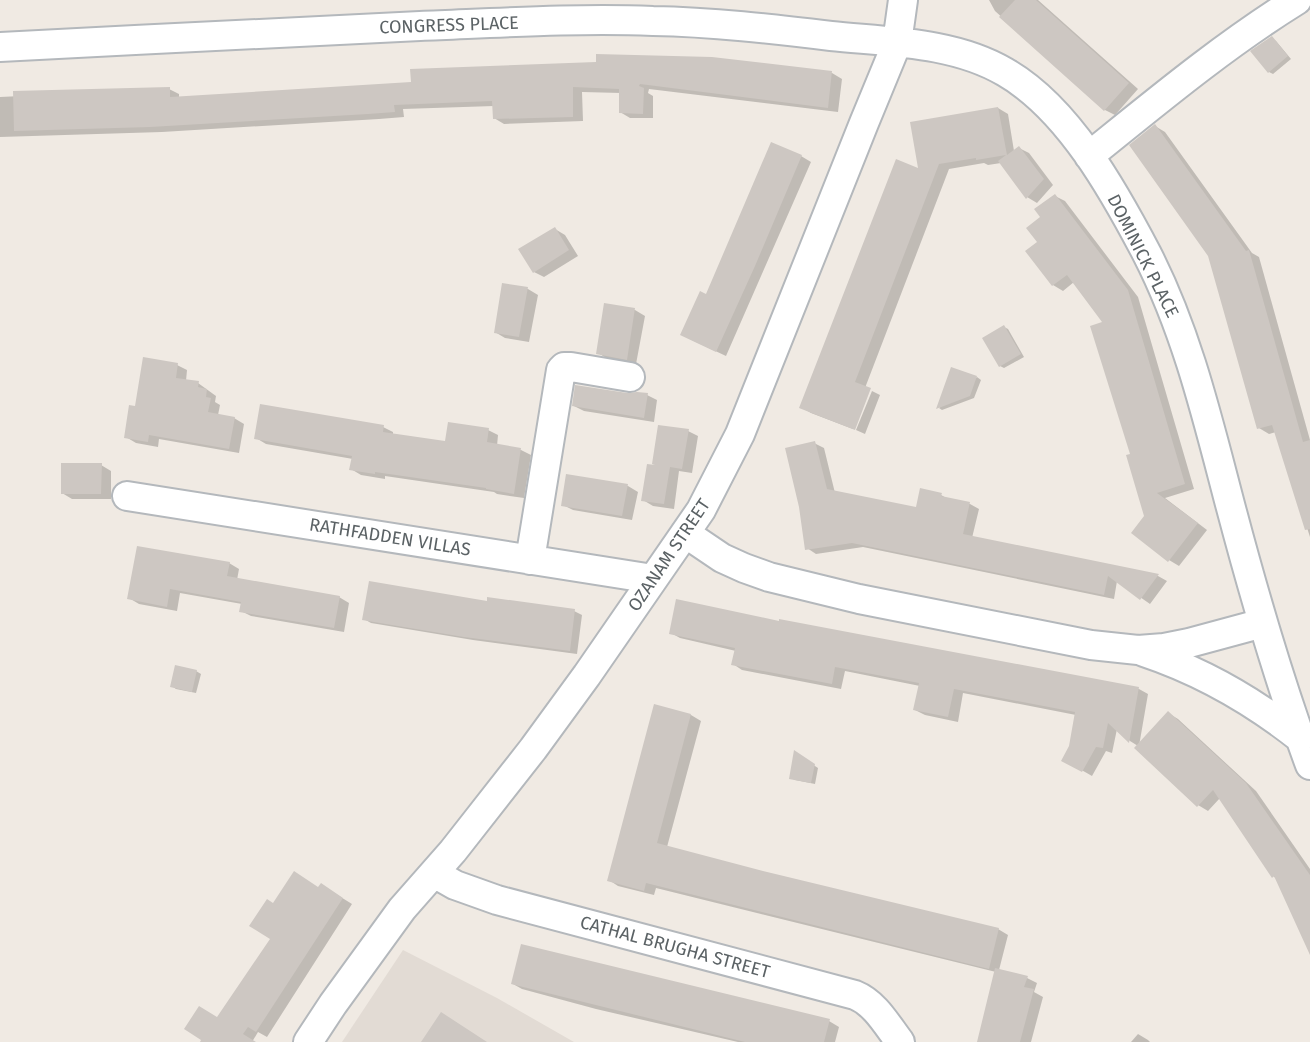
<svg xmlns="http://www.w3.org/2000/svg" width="1310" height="1042" font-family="'Fira Sans',sans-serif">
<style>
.education{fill:#e2dbd4}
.shadow{fill:#0003}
.building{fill:#cdc7c2}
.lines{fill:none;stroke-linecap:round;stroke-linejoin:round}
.minor-casing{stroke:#b4b8bc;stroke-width:32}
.minor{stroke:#fff;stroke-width:28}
.labels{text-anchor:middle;stroke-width:6;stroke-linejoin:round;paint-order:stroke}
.street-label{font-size:18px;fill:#5b6265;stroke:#fff}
</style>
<rect width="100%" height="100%" fill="#f0eae3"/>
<path class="education" d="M403 950 497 998 574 1042H342Z"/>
<path class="shadow" d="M989 0H1038L1138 89 1115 115 1105 110 995 11Z
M1272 38 1276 41 1291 59 1273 74 1269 72Z
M712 59 832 73 842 79 838 112 649 89 648 93 653 96V118H630L620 112 621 93 582 92 583 121 504 124 494 118V106L403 109 404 117 379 119 162 132 0 137V97L169 89 179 94V98L413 84Z
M998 108 1008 114 1014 151 1019 148 1029 153 1053 185 1037 203 1027 197 1001 163 988 165 984 163 949 169 865 388 853 429 811 413 801 407 921 171Z
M1155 126 1165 132 1252 253 1259 257 1310 440V537L1276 432 1269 434 1259 428 1210 255Z
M801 156 811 162 726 356 692 340 707 296Z
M1055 196 1065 201 1138 297 1194 489 1165 498 1207 530 1179 566 1169 560 1134 532 1146 516 1105 323 1074 282 1063 291 1053 285 1039 243 1042 217Z
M555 229 565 235 578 256 544 277 534 272Z
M504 285 528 289 538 295 529 342 505 338 495 332Z
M606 305 635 310 645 316 636 364 608 359 598 353Z
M1004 327 1008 329 1024 357 1004 368 1000 366Z
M177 365 187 370 186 381 198 383 216 396 215 402 220 405 218 415 234 418 244 424 239 453 159 439 158 447 136 443 126 437 136 408Z
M977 377 981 380 974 398 942 410 939 408Z
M872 391 880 395 865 434 856 430Z
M627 395H647L657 400 654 422 584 411 574 406Z
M383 427 393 432V435L447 443 488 430 498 435 497 446 521 450 531 455 524 498 497 494 494 492 385 476V479L361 475 351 469 353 459 266 444 256 438Z
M688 431 698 436 692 473 679 471 674 509 653 506 643 500 660 467Z
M814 443 824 448 835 493 917 509 941 495 948 499 970 504 979 509 972 538 1158 576 1167 581 1150 604 1117 581 1114 599 863 547 816 554 807 548Z
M101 465 111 471V499H72L62 493Z
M568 476 628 486 638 492 632 520 573 510 563 505Z
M229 563 239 569 237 580 339 597 349 603 344 632 251 616 241 611 242 604 180 593 177 611 139 604 129 598Z
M574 611 582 615 577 654 473 640 371 623 364 619Z
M781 621 1139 689 1148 694 1139 746 1168 713 1178 719 1256 791 1310 869V951L1277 879 1273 876 1220 798 1208 811 1198 805 1138 746 1130 741 1117 729 1112 753 1106 751 1092 776 1064 760 1070 747 1076 715 963 693 958 722 925 715 915 710 920 686 845 671 841 689 742 670 733 664 736 651 680 638 671 633 780 623Z
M196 671 201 674 196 693 176 689 172 686Z
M656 706 691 715 701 721 667 847 763 872 998 929 1008 935 999 970 1027 978 1037 983 1034 992 1043 997 1031 1042H978L996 972 656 888 654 895 618 886 609 880Z
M795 753 818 768 815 784 795 780 791 778Z
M319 889 331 891 352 904 267 1037 258 1032 252 1042H207L217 1019 272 938 274 905Z
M513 984 829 1021 839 1027 835 1042H738L596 1009 522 989Z
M1138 1034 1148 1040 1150 1042H1131Z"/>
<path class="building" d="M1015 0H1036L1129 83 1104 111 999 17Z
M1272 36 1288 56 1268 73 1250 51Z
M596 54 712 57 832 71 828 108 640 84 639 86 644 88 643 114 619 113V89L573 87V117L493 119 492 101 394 105 395 112 368 114 150 127 14 131 13 91 170 87V97L411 82 410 69 596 62Z
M998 107 1007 155 1019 146 1044 179 1026 199 998 161 1006 155 976 160V158L939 164 855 382 871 388 855 430 799 408 896 159 918 168 910 122Z
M1155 124 1246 251 1249 250 1303 442 1310 440V529L1305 530 1272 425 1257 429 1208 256 1129 145Z
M771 142 802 155 755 266 716 352 680 335 700 291 706 294Z
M1055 194 1128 290 1185 484 1157 493 1198 523 1168 562 1131 533 1144 516 1126 455 1130 454 1090 326 1102 322 1067 275 1052 286 1025 251 1037 242 1026 228 1040 217 1034 209Z
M555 227 569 250 533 273 518 249Z
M502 283 528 287 519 337 494 333Z
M604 303 635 308 627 360 596 354Z
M1004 325 1021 354 999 367 982 338Z
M143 357 178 363 176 378 199 381 198 387 207 389 206 397 211 398 208 412 235 417 229 449 149 435 148 442 124 438 129 405 135 406Z
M951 367 977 376 970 396 936 409Z
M575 385 627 393 637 392 648 393 644 418 572 406Z
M260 404 384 425 383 432 445 441 448 422 489 428 487 442 521 448 514 494 486 489V488L375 472V474L349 470 352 456 254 439Z
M658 425 689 429 682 469 670 467 664 504 641 501 647 464 655 465 652 464Z
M815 441 827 489 916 507 920 488 942 493 941 496 970 502 963 534 1159 574 1140 600 1108 576 1104 595 852 543 805 550 799 507 785 448Z
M61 463H102L101 494H61Z
M566 474 628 484 622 516 561 506Z
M137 546 230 562 227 576 340 596 334 628 239 612 241 602 170 589 167 607 127 599Z
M369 581 487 601V597L575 609 570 651 464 637 362 620Z
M676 599 779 621V619L1139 687 1129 743 1108 723 1103 748 1096 747 1082 772 1061 761 1069 746 1075 712 954 689 948 717 913 710 919 683 835 667 832 684 731 665 735 648 669 634Z
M175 665 197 670 192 692 170 687Z
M654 704 691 714 657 843 763 871 999 928 989 969 646 883 644 891 607 881Z
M1168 711 1246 783 1310 875V955L1274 876 1272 878 1213 790 1197 807 1134 748Z
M794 750 815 764 811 783 789 779Z
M294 871 318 887 321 883 343 898 256 1032 248 1027 243 1034 256 1042H200L201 1040 184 1029 199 1006 217 1017 270 939 249 926 267 899 273 903Z
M521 944 830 1019 824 1042H745L511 984Z
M995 968 1028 976 1024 987 1034 989 1020 1042H977Z
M441 1012 487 1042H421Z"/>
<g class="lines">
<g class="minor-casing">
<path id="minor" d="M0 47C140 40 280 32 420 26 498 23 576 18 653 21 713 22 772 29 831 36 889 42 954 42 1005 72 1068 108 1114 191 1147 254 1188 334 1208 421 1231 508 1254 595 1279 681 1310 765
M1089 156C1156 102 1223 46 1297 0
M127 496 653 579
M685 533 722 558 744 568 769 577 859 599 1091 645 1138 650 1164 648 1189 643 1263 623
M530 560 561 370 564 367H571L630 377
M1144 652C1201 671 1252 700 1300 738
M434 873 455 885 497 900 855 995C875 1003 887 1025 900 1042
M308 1042 333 1004 402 909 453 851 533 749 587 675 701 510 740 434 864 123 897 43 903 0"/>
</g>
<use href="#minor" class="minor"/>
</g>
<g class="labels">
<g class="street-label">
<text transform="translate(449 25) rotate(-2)" y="6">CONGRESS PLACE</text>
<text transform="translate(1143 256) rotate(63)" y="6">DOMINICK PLACE</text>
<text transform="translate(390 537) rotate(9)" y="6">RATHFADDEN VILLAS</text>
<text transform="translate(669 555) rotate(-56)" y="6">OZANAM STREET</text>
<text transform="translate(675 947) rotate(15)" y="6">CATHAL BRUGHA STREET</text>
</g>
</g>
</svg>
